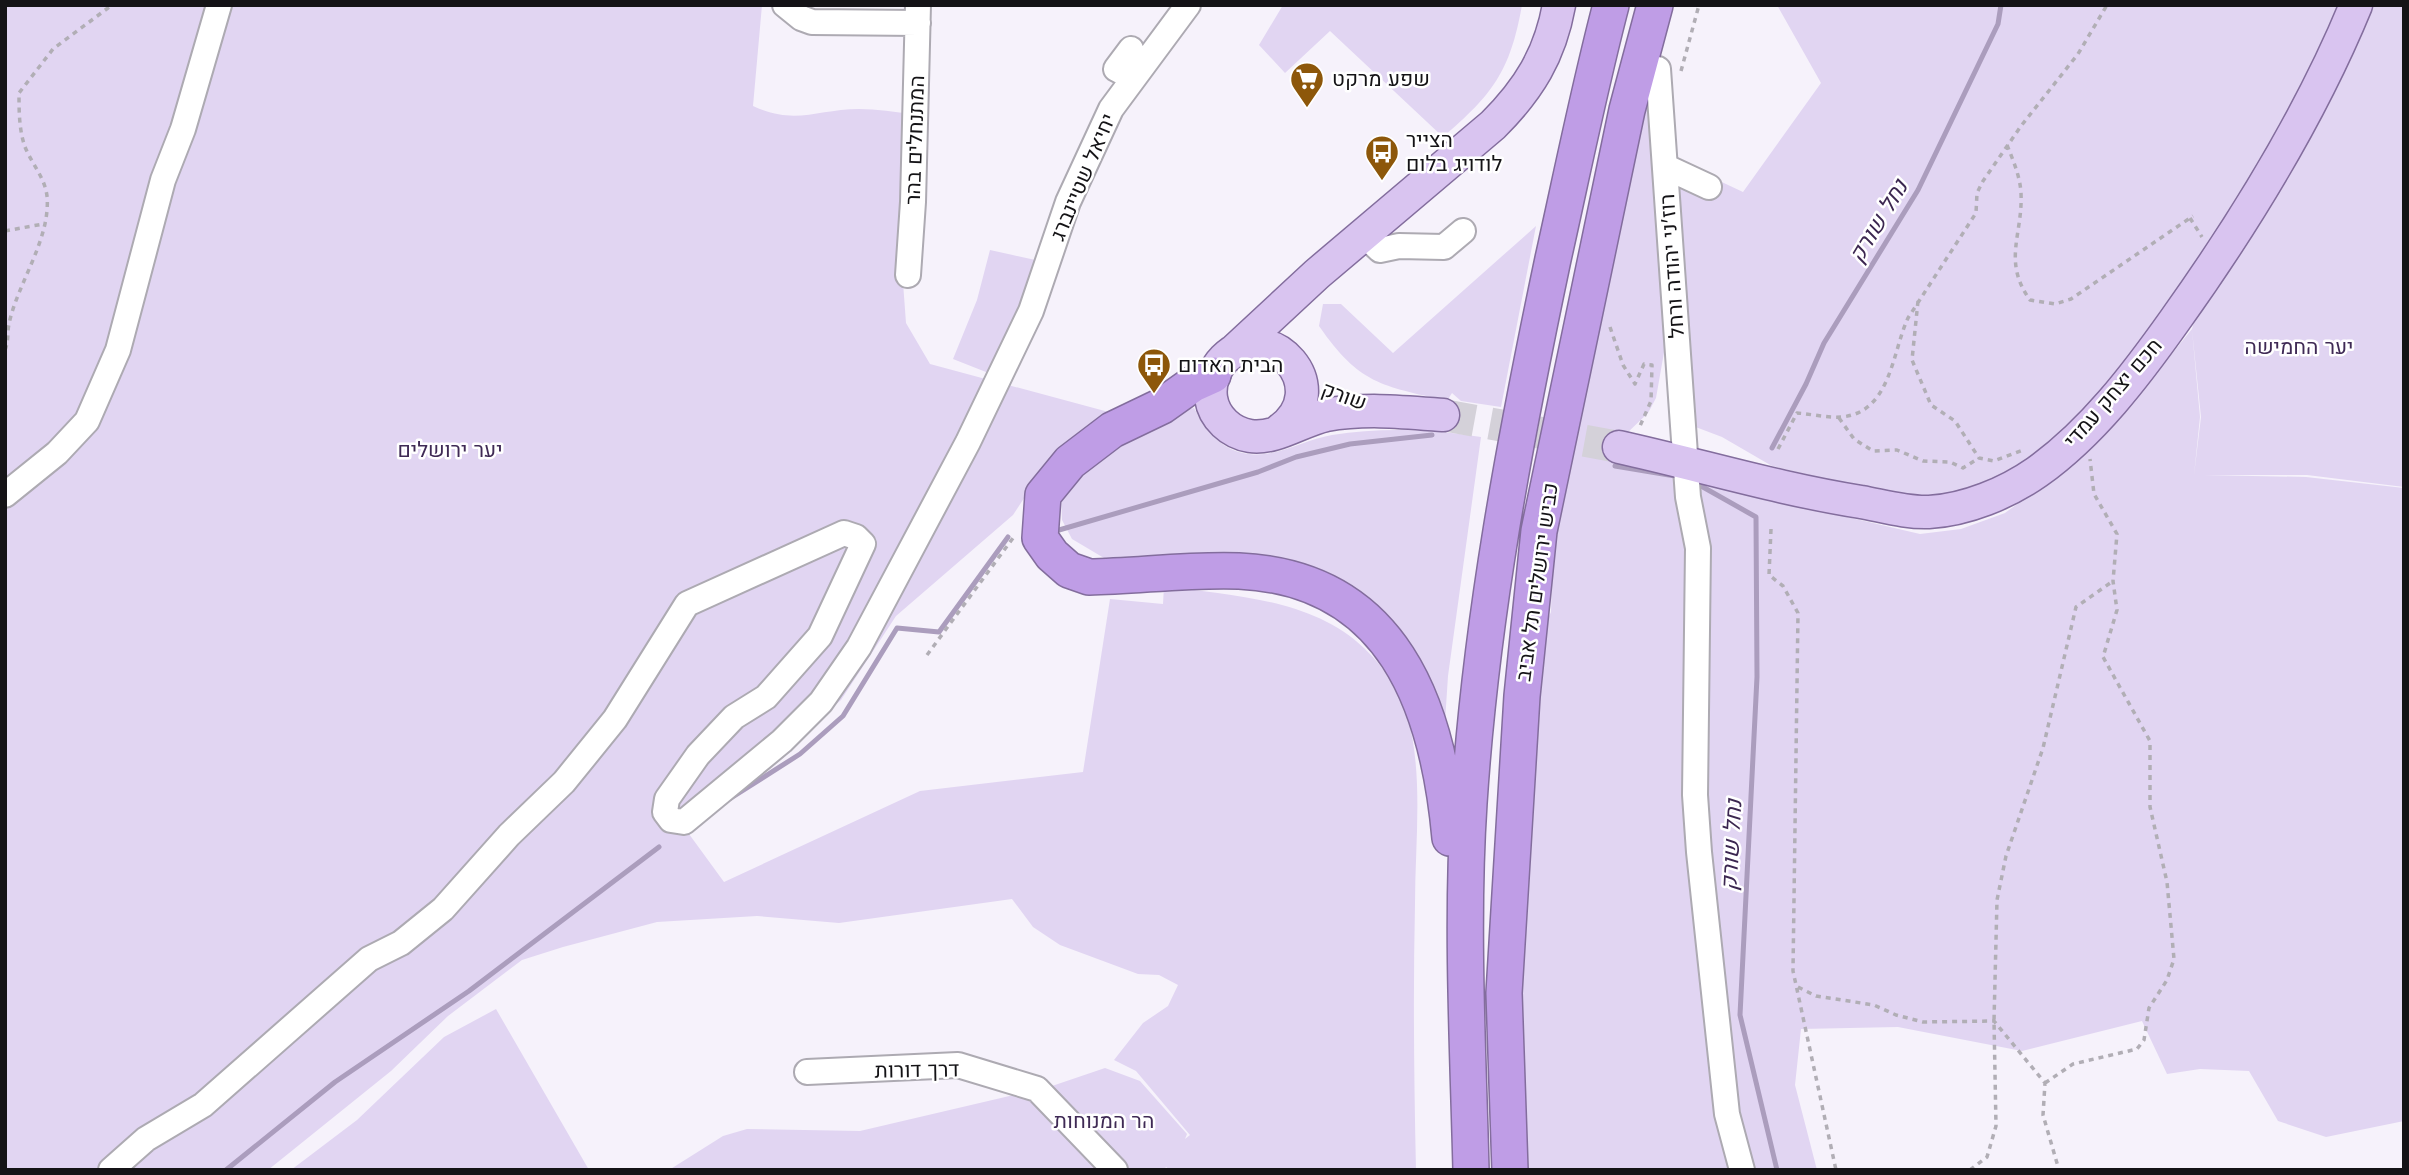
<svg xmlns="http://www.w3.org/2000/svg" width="2409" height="1175" font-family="Jost,Heebo,sans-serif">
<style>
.green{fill:#e1d5f2;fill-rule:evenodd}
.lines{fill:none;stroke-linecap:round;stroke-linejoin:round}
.stream{stroke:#ab9dbd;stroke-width:5}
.major-tunnel{stroke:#d4d1d9;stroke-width:32;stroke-dasharray:32 16;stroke-linecap:butt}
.minor-casing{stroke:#adaab2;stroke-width:28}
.major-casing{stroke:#836d9d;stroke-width:35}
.highway-casing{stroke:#836d9d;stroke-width:38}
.path{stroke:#b1aeb5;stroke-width:3.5;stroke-dasharray:5 5;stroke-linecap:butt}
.minor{stroke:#fff;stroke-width:24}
.major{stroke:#d9c4f0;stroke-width:32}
.highway{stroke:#bf9de6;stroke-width:35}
.labels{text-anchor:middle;stroke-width:5;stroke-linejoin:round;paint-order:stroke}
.poi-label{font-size:21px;fill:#141316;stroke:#fff;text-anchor:start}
.street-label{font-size:21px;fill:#141316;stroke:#fff}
.park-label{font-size:21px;fill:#3f2a55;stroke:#fff}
.water-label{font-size:23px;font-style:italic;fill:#3b2650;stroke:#fff}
</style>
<rect width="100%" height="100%" fill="#f6f2fb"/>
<path class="green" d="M5 5H762L753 106C795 126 818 109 859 109 877 109 895 112 913 114L902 269 906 323 930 364 1116 414 1034 483 1013 515 896 616 841 700 689 834 724 882 920 791 1083 772 1110 599 1163 604 1164 586C1232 596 1311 598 1364 648 1381 664 1401 691 1407 714 1424 775 1415 842 1415 904 1413 993 1414 1081 1416 1170H1170L1166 1167 1164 1170H669L723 1136 747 1129 860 1131 1052 1086 1105 1068 1140 1081 1187 1134 1185 1139 1190 1135 1136 1071 1114 1060 1143 1023 1168 1006 1178 985 1159 975 1138 974 1060 945 1033 927 1012 899 839 923 757 916 657 922 563 947 522 960 448 1016 391 1071 268 1170H5Z
M1283 5H1522C1510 72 1493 94 1443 137L1330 31 1285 73 1259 45Z
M1777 5H2340L2306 94 2228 228 2118 378 2022 473 1958 499 1918 501 1772 466 1722 437 1693 426 1677 161 1743 192 1821 83Z
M2372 5H2404V487L2307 475H2204L2306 477 2404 488V1121L2326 1137 2278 1121 2249 1071 2200 1069 2167 1074 2142 1021 2022 1051 1898 1027 1801 1029 1795 1085 1817 1170H1520L1516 998 1542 632 1551 612 1553 522 1641 100 1654 123 1666 341 1656 398 1648 413 1625 435 1753 495 1920 534 1961 529 2005 513 2050 480 2115 424 2192 329 2197 310C2266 215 2332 116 2372 5ZM2192 330 2201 417 2194 475 2200 417Z
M1536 226 1501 407 1461 401 1452 393 1447 401C1381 385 1360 385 1319 326L1323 304H1341L1393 353Z
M990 250 1040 261 991 374 953 359 977 300Z
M1194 408C1205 428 1219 448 1243 453 1274 460 1302 440 1332 435 1382 427 1430 429 1481 437L1448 676 1444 737 1365 606 1104 558 1072 539 1062 520 1061 496 1079 466 1149 420Z
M496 1009 589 1170H291L357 1120 444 1037Z"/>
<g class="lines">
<path class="stream" d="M1772 448 1806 384 1824 343 1918 190 1998 24 2001 5
M1615 466 1675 476
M1694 482 1756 517 1757 677 1740 1015 1777 1170
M1059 530 1258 472 1296 457 1350 444 1432 435
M731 798 800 754 843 716 897 628 939 632 1008 537
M226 1170 335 1082 469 991 659 847"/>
<path class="major-tunnel" d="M1443 415 1619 447"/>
<g class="minor-casing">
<path id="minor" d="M785 5 801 18 812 22 918 23
M1131 49 1116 69 1133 78
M1658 69 1688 497 1698 548 1695 795 1699 852 1727 1114 1742 1170
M1666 167 1709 187
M1364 235 1380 250 1399 246 1444 247 1463 231
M908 275 913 202 918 5
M5 495 57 453 87 421 118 350 163 180 183 129 219 5
M807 1072 958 1065 1037 1089 1115 1170
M111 1170 146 1139 203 1105 369 959 401 943 443 909 509 835 564 782 615 719 687 604 844 533 856 537 863 544 820 636 766 697 734 717 698 755 667 799 665 812 671 820 684 822 782 741 821 702 859 647 968 442 1031 311 1068 202 1111 109 1188 5"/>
</g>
<g class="major-casing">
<path id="major" d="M1233 352 1317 274 1493 125C1529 89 1550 55 1559 5
M1280 430C1337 389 1270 313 1224 359 1214 369 1209 384 1211 398 1214 418 1231 433 1250 436 1275 440 1302 420 1326 415 1365 408 1404 412 1443 415
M1619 447C1700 465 1779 489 1861 502 1883 506 1907 513 1929 512 1966 510 2007 493 2037 472 2092 433 2136 375 2175 320 2245 222 2310 117 2356 5"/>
</g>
<g class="highway-casing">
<path id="highway" d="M1213 375 1193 384 1162 406 1112 430 1070 462 1043 495 1040 538 1052 555 1069 570 1089 577C1139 576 1189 569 1239 571 1393 578 1438 705 1450 838
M1471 1170C1468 1048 1461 924 1469 803 1481 619 1515 439 1553 259 1572 174 1589 89 1611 5
M1510 1170 1504 993 1522 696 1539 531 1627 110 1655 5"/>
</g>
<path class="path" d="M1681 71 1699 5
M2007 145C2013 160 2020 176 2021 193 2023 235 2002 261 2030 300L2055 304 2071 299 2193 216
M2190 218 2202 237
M5 231 43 224
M1918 301 1912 360 1931 405 1955 421 1979 458 1994 461 2023 450
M1610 327 1623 365 1635 384 1644 364 1652 365 1651 401 1640 426
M5 350C9 341 7 333 9 324 17 284 51 239 47 196 45 178 32 164 25 147 19 130 19 111 19 93L53 49 112 5
M1839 418 1854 439 1873 451 1897 450 1923 461 1950 462 1963 468 1979 458
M1778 449 1797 413C1811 414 1827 418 1841 417 1891 413 1892 352 1908 318L1976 213 1977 193 1983 181 2021 126 2078 54 2107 5
M1771 529 1769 575 1783 586 1798 613 1793 971 1836 1170
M927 655 1013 538
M1798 987 1816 996 1874 1005 1896 1015 1923 1022 1994 1021 2045 1083 2043 1115 2059 1170
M2045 1083 2073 1064 2137 1049 2144 1040 2149 1008 2167 980 2174 959 2167 882 2150 807V741L2103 657 2117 610 2113 581 2117 534 2094 494 2090 459
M1970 1170 1987 1157 1996 1126 1994 1021 1997 900 2006 856 2043 748 2076 607 2113 581"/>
<use href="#minor" class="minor"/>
<use href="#major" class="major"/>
<use href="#highway" class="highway"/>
</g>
<defs>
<g id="supermarket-pin" transform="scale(1.75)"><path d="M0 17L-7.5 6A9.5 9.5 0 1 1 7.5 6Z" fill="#8d570a" stroke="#fff"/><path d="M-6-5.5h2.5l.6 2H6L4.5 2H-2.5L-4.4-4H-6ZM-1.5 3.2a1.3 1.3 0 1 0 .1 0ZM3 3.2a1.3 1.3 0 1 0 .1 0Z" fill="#fff"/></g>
<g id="bus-pin" transform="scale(1.75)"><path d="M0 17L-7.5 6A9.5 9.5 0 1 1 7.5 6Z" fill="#8d570a" stroke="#fff"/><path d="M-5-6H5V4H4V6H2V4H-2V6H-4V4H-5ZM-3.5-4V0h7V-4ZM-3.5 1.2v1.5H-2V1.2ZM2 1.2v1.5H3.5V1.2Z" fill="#fff"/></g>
</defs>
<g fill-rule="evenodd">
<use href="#supermarket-pin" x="1307" y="79"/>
<use href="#bus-pin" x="1382" y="152"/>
<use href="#bus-pin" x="1154" y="365"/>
</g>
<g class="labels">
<g class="poi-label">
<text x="1332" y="86">שפע מרקט</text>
<text x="1406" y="147">הצייר<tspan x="1406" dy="24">לודויג בלום</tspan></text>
<text x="1178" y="372">הבית האדום</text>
</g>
<g class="street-label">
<text transform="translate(915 140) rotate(-88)" y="7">המתנחלים בהר</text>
<text transform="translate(1083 177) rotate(-67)" y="7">יחיאל שטיינברג</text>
<text transform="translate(1672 266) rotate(-94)" y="7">רוז'ני יהודה ורחל</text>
<text transform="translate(2113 393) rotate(-49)" y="7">חכם יצחק עמדי</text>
<text transform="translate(1344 396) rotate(20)" y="7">שורק</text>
<text transform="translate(1537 582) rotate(-82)" y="7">כביש ירושלים תל אביב</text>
<text transform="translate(917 1070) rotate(-1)" y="7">דרך דורות</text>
</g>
<g class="park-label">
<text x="2299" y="354">יער החמישה</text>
<text x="450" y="457">יער ירושלים</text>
<text x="1104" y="1128">הר המנוחות</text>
</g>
<g class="water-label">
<text transform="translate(1878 221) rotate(-59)" y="8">נחל שורק</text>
<text transform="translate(1731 845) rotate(-87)" y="8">נחל שורק</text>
</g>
</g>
<rect width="2409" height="1175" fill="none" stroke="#141316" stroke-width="14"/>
</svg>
